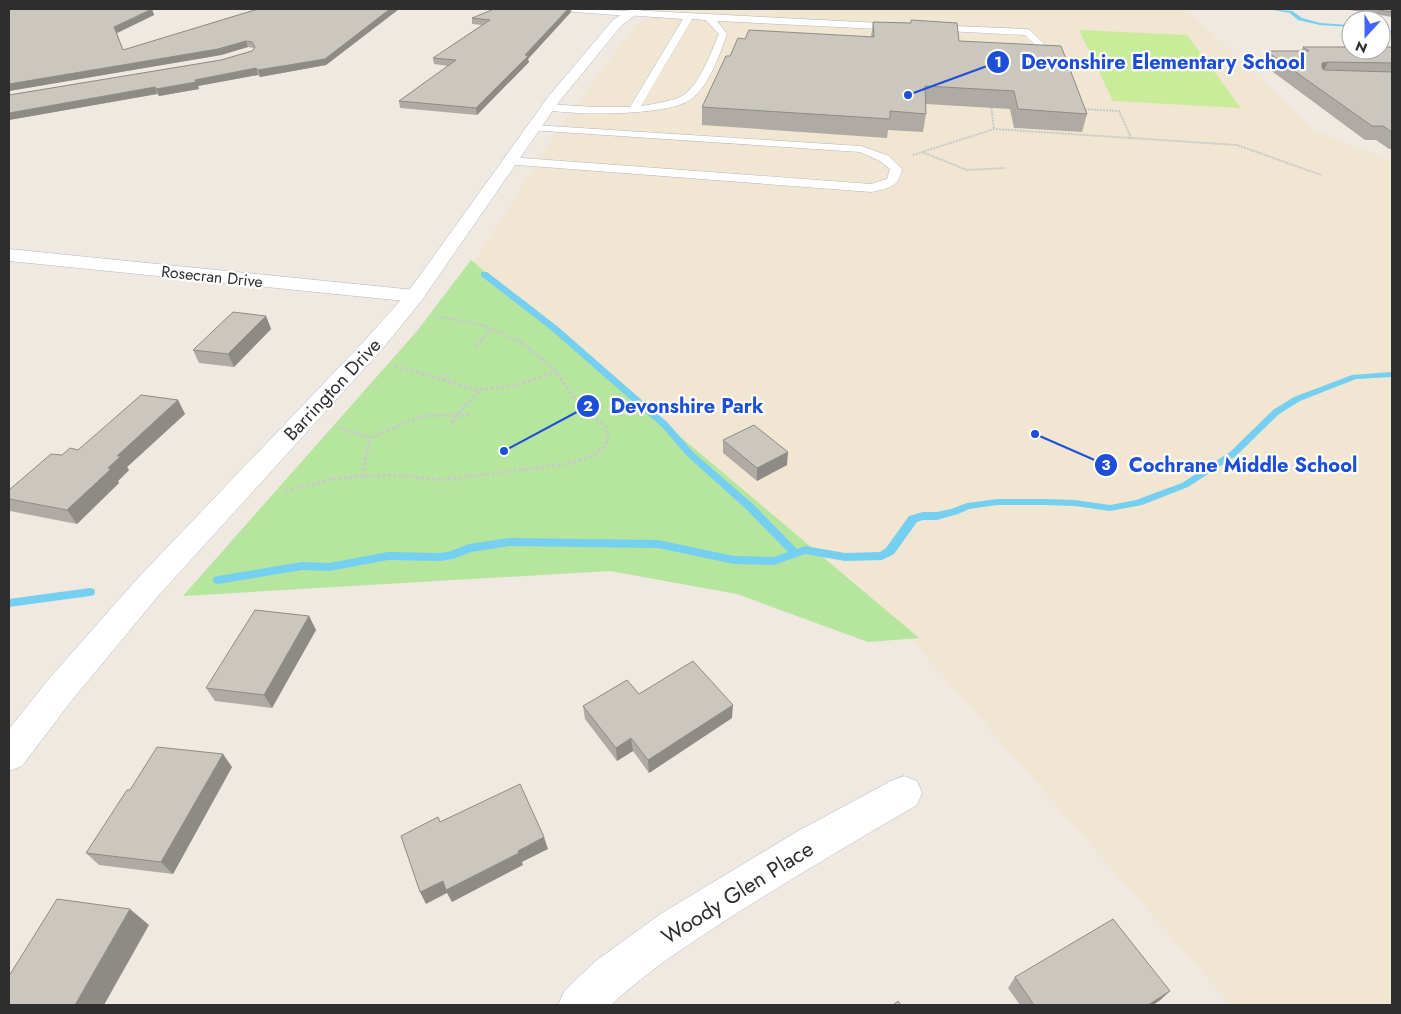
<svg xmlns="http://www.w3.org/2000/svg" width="1401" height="1014" font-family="Jost,sans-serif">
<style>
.education{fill:#f0e6d1}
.green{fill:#b6e59e}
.pitch{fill:#c9ec9a}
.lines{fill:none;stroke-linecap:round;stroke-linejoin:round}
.stream{fill:#75cff0;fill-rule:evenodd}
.service-casing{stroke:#b4b7c1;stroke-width:1}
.minor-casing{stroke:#b4b7c1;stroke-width:1}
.tertiary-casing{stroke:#b4b7c1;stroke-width:1}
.path-far2{stroke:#c9c9c9;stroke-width:2;stroke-dasharray:2 1;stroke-linecap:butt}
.path-far1{stroke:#c9c9c9;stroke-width:2.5;stroke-dasharray:2.5 2;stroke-linecap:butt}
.path{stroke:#c9c9c9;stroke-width:3;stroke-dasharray:3 2.5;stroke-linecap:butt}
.service{fill:#fff;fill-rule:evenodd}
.minor{fill:#fff;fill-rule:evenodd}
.tertiary{fill:#fff;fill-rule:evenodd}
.wall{fill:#afaba4}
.shaded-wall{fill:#8e8b86}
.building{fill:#cbc7bf;stroke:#8e8b86}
.labels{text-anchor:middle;stroke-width:4.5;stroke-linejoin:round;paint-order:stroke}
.far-street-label{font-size:16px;fill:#2e2e2e;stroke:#fff}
.street-label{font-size:19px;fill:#2e2e2e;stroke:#fff}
.near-street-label{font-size:22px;fill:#2e2e2e;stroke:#fff}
.leader{fill:none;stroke:#1d4ed8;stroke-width:2}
.callout-dot{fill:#1d4ed8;stroke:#fff;stroke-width:2}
.mark-label{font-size:15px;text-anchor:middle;font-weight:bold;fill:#fff}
.callout-label{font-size:20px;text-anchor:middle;font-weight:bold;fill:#1d4ed8;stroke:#fff;stroke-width:4.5;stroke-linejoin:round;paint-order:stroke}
</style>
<rect width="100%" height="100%" fill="#efe9e1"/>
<path class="education" d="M659 9 771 11 776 9H1186L1315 131 1392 161V1005H1231L882 606 474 263 556 132 634 27Z"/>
<path class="green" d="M471 260 919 638 868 642 737 594 610 571 183 596 417 331Z"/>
<path class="pitch" d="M1079 30 1187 35 1241 108 1113 101Z"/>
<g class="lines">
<path class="stream" d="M1267 9 1292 11 1302 18 1320 23 1351 25V27L1320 25 1298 20 1290 13Z
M1381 30 1392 31V33L1381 32Z
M481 272H487L557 326 668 423 693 452 754 505 797 549 805 546 845 553 880 552 886 548 909 516 923 512H937L951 509 967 503 997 499H1046L1075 500 1110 505 1136 500 1182 483 1230 452 1273 410 1294 397 1352 375 1392 372V377L1356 379 1300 401 1279 414 1236 456 1188 487 1142 505 1110 511 1075 506 1046 505H997L969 509 958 514 937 520H923L917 522 894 554 882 560 845 561 805 554 774 565 734 564 658 548 509 546 471 552 453 559 440 561 388 560 329 571 302 570 218 584 214 583 213 580 214 577 218 576 302 562 329 563 388 552 440 553 451 551 469 544 509 538 658 540 734 556 774 557 788 552 746 509 687 456 662 427 551 330 481 276Z
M90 588 94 589 95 592 94 595 90 596 9 607V599Z"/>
<g class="service-casing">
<path id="service" d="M629 10 899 24 903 27 899 30 717 21 727 34C719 56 710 85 690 100 667 116 571 116 543 109L542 107 543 105 547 104 595 107H630L683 19 626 15V11ZM692 19 706 20 719 34C711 52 699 88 680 97 668 102 653 104 641 106Z
M930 25 1027 29 1030 30 1047 47 1042 50 1039 49 1025 35 927 30V26Z
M533 125 861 146 889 156 902 169C899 187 887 189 871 192L505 164 503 161 505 158 509 157 871 184 887 179 890 169 880 161 860 152 529 130 527 128Z"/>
</g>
<g class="minor-casing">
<path id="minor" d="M568 9 633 11 635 13 629 16 574 12Z
M9 249 415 290 422 292 425 296 422 300 415 302 9 261Z
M904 776 917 781 922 793 917 805C856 840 796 876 737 913 694 941 649 969 611 1005H558L565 990 597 960 662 913 798 831 891 781Z"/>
</g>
<g class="tertiary-casing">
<path id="tertiary" d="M630 9H643L621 26 558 103 422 300 383 348 159 595 72 700 22 766 9 771V729L48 680 137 579 367 338 408 292 548 97 613 20Z"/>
</g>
<path class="path-far2" d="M991 105 994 129
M1082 109 1119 111 1131 138
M922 152 967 170 1006 168
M913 155 994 129 1237 145 1321 175"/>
<path class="path-far1" d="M436 316 483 325 519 341
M481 341 491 328"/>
<path class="path" d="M476 347 482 339
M395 366 477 390 512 386 557 372
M442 380 451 373
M452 423 461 410 481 390
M340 428 370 438 422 416 471 415
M362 476 370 438
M285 491 333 479 362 476 391 475 442 480 573 463 596 454 605 446 608 440V434L605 426 584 411 553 368 517 339"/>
<use href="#service" class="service"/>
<use href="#minor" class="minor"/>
<use href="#tertiary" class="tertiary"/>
</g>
<path class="wall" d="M152 9 154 15 117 33 123 50 258 9H399L326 65 260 77 258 75 198 86 199 89 159 96 157 94 9 120V95L221 60 252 51 254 48 248 47 221 55 9 91Z
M1344 9H1392V17Z
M571 12 528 59 529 62 477 115 400 108 399 101 448 66 434 64 433 58 482 25 472 24V18Z
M873 22 959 41 1087 114 1082 132 1014 128 1010 109 926 104V114L923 132 888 130 887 138 702 125V107L730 56 871 37Z
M1303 47H1392V149H1389L1376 140H1365L1261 63 1266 51H1301Z
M266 316 271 329 234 367 199 363 193 350Z
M178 400 185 414 127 467 129 470 118 481 119 483 77 524 10 511 9 510V490L62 455 78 450Z
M723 440 787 465 757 481 723 453Z
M309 616 316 630 272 708 215 701 206 688Z
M639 694 732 718 649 773 633 751 617 761 585 719 583 706Z
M232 767 173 874 99 865 86 853Z
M1015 977 1170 991 1159 1001 1153 1005H1020L1008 988Z"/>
<path class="shaded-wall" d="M152 9 154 15 117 33 114 27Z
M390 9H399L326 65 260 77 258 70Z
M568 9H570L571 12 528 59 529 62 477 115 476 108Z
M246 41 248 47 221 55 9 91V84Z
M1328 62 1322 74V63Z
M256 68 258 75 198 86 199 89 159 96 156 89 195 80Z
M155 87 157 94 9 120V113Z
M266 316 271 329 234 367 228 354Z
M178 400 185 414 127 467 129 470 118 481 119 483 77 524 67 510 108 468 117 456Z
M788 452 787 465 757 481V468Z
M309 616 316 630 272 708 264 695Z
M733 705 732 718 649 773 648 760Z
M631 738 633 751 617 761 616 748Z
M223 754 232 767 173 874 161 862Z
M544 837 548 849 522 862 523 865 452 902 447 893 426 904 420 892 443 881 518 851Z
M130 909 149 925 104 1005H75Z
M1170 991 1159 1001 1153 1005H1148Z"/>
<path class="building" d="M9 9H152L114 27 123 50 258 9H390L325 59 258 70 256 68 195 80 196 82 156 89 155 87 9 113V95L221 60 252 51 255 47 252 42 246 41 218 49 9 84Z
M494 9H568L525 55 528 56 476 108 399 101 456 60 433 58 490 20 472 18Z
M1373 9H1392V12Z
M911 20 957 23 959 41 1061 46 1087 114 1018 109 1014 91 925 86 926 114 890 111V119L702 107 726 56H730L738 38 745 39 749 30 874 37 873 22 911 23Z
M1303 47H1351V50H1381V47H1392V63L1328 62 1322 63V68L1324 70 1392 72V132L1383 126H1372L1266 51H1309Z
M233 312 266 316 228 354 193 350Z
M141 395 178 400 117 456H121L108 468 111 469 67 510 9 499V490L51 454 62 455 70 448 78 450Z
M754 425 788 452 757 468 723 440Z
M255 610 309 616 264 695 206 688Z
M693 661 733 705 648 760 631 738 616 748 583 706 627 680 639 694Z
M157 747 223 754 161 862 86 853 127 790H130Z
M520 784 544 837 518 851 519 853 446 890 443 881 420 892 401 836 438 817 440 822Z
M57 899 130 909 75 1005H9V976Z
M1113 919 1170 991 1148 1005H1034L1015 977Z
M898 1001 901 1005H893Z"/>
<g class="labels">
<g class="far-street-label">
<text transform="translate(212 276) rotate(6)" y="6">Rosecran Drive</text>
</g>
<g class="street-label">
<text transform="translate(332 389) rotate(-47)" y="7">Barrington Drive</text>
</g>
<g class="near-street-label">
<text transform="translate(737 892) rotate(-32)" y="8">Woody Glen Place</text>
</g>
</g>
<path class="leader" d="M908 95L998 62M504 451L588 406M1035 434L1106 465"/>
<g class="callout-dot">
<circle cx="908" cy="95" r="5"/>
<circle cx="504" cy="451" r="5"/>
<circle cx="1035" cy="434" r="5"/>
<circle cx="998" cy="62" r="12"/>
<circle cx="588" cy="406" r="12"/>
<circle cx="1106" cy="465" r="12"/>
</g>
<g class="mark-label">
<text x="998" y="67">1</text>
<text x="588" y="411">2</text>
<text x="1106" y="470">3</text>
</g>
<g class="callout-label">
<text x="1163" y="69">Devonshire Elementary School</text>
<text x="687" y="413">Devonshire Park</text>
<text x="1243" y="472">Cochrane Middle School</text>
</g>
<rect width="1401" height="1014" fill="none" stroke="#2e2e2e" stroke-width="20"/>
<g transform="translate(1366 35) rotate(201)"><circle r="24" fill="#ffffff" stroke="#ababab"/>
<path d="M0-4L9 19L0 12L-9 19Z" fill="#4264fb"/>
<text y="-8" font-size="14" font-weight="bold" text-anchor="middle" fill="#2e2e2e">N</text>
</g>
</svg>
